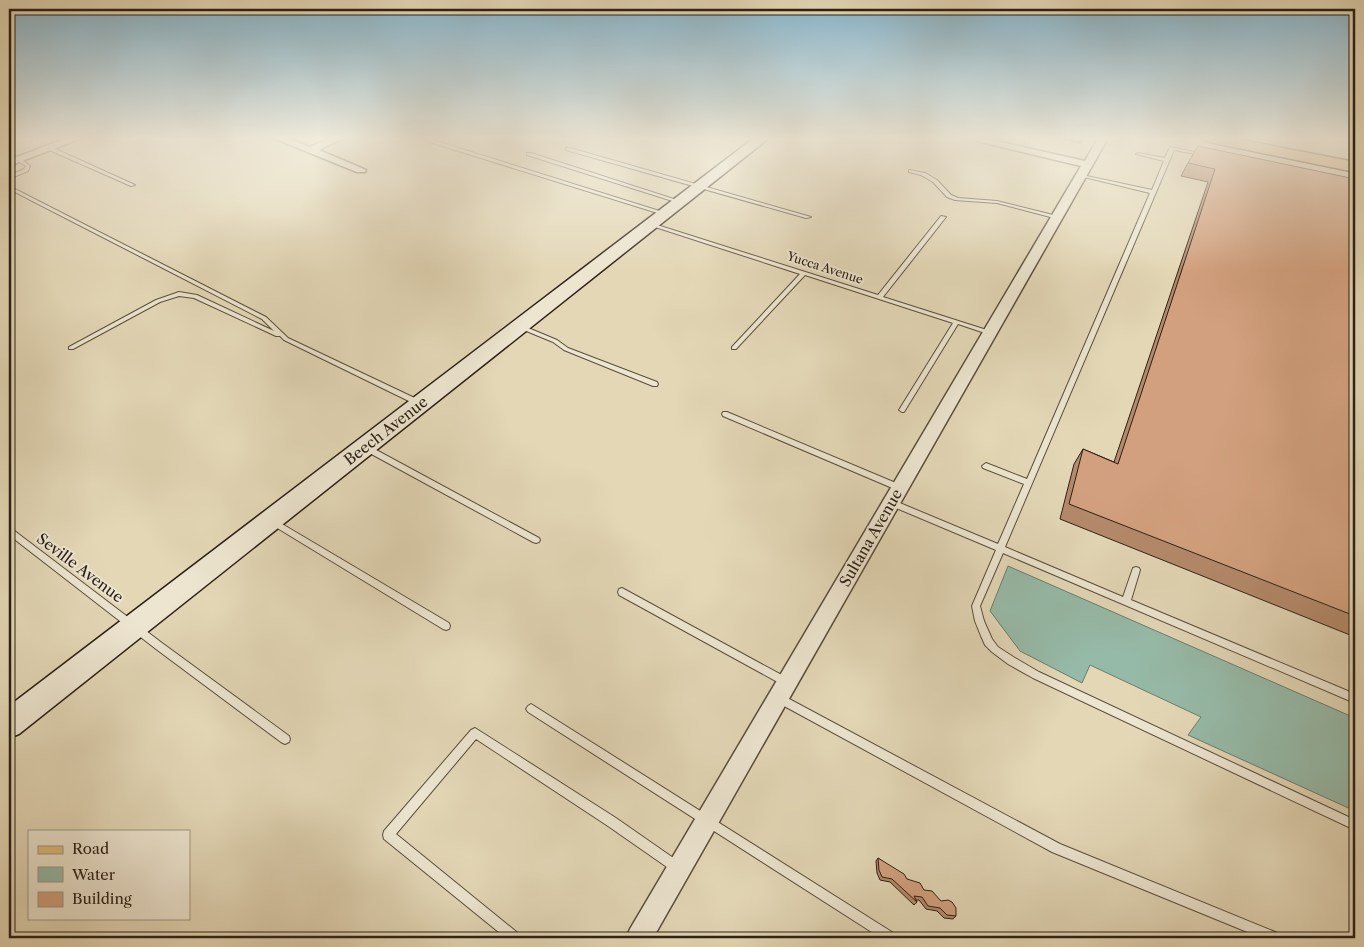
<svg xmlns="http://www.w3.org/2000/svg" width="1364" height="947" font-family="'Libre Caslon Text',serif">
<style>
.water{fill:#96baa8;stroke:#6c7c6d}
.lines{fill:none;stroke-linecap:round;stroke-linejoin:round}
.service-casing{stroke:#5a4e3d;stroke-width:2}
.minor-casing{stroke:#5a4e3d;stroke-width:3}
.secondary-casing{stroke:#2c2015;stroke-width:3}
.primary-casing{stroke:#2c2015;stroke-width:3}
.service{fill:#ede5d0;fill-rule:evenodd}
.minor{fill:#ede5d0;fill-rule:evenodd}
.secondary{fill:#ede5d0;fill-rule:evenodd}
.primary{fill:#e2bc7b;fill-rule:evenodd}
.wall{fill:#b58a6c;stroke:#2c2015}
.building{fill:#d2a07e;stroke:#2c2015}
.labels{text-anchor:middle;stroke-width:4;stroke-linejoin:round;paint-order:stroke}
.far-street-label{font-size:12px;fill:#2c2015;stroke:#ede5d0}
.street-label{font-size:15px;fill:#2c2015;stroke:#ede5d0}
</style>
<rect width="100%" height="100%" fill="#e3d7b6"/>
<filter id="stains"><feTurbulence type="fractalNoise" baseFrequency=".004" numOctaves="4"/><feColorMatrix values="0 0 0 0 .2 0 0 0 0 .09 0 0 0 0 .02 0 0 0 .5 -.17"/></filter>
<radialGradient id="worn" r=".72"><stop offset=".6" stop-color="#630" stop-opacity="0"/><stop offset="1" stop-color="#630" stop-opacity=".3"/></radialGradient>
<path class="water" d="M1008 566 1355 718V811L1188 735 1201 717 1090 665 1082 683 1020 651 990 611Z"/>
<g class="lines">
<g class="service-casing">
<path id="service" d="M426 139H430L669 214 664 215 426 141Z
M47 147H51L135 185 131 186 47 149Z
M1170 147 1204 154 1202 155 1174 150 1005 547 1123 597 1133 568 1136 567 1139 568 1140 570 1131 600 1355 694V703L1003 553 980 606 984 621 992 639 998 647 1015 658 1039 672 1355 820V830L1033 678 1008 664 992 652 985 645 981 636 975 621 972 606 996 550 889 505 888 503 889 501H895L998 544 1024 484 983 468 982 466 986 463 1027 479 1150 193 1080 176 1082 175 1152 190 1164 161 1136 154 1138 153 1165 158Z
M566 148H570L811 217 806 218 566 150Z
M527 153H531L683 202 679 203 527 155Z
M16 158H20L30 166 28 171 9 179V176L24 169 26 166 16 160Z
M909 170 925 173 937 180 951 195 958 198 997 201 1061 217 1058 219 997 203 955 200 947 197 933 182 921 175 909 172Z
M9 186 266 317 288 338 421 401 422 403 421 405H417L284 340 280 336H276L194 298 179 296 160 302 73 349H69V347L156 300 179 292 197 295 274 331 262 319 9 189Z
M941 216 946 217 883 297 993 332 994 333 991 335 958 324 904 412H902L899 410 953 323 805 275 736 349H732V347L800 274 649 225 654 224 878 295Z
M521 325 557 340 568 348 657 382 658 384 657 386H653L564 350 553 342 519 328 518 327Z
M723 412H727L903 486 904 488 903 490H897L723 416 722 414Z
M367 445 539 538 540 540 539 542 536 543 533 542 364 450 363 448Z
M272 518 449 623 450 626 449 629 446 630 443 629 269 523 268 521 269 519Z
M9 528 12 529 162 643 289 736 290 739 289 742 285 744 281 742 156 649 9 535Z
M622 588 789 679 791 682 789 685 786 686 783 685 619 595 618 592 619 589Z
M778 693 1060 844 1280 934 1282 938H1262L1052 852 775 701 773 698 775 695Z
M531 704 895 934 897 938H881L528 712 526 709 528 706Z
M475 728 616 818 682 864 684 868 682 872 678 874 674 872 608 826 476 739 396 834 519 934 521 938H506L384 839 383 835 384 831 471 730Z"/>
</g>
<g class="minor-casing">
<path id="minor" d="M67 138H82L9 166V160Z
M273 138H287L310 147 330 138H343L319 150 366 170 365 172H357Z
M964 138H983L1085 161 1098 138H1108L653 938H626L630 929 1081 166Z"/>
</g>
<g class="secondary-casing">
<path id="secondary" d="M754 138H769L19 734 9 738V706Z"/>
</g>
<g class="primary-casing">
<path id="primary" d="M1202 138H1232L1355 162V172L1209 142Z"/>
</g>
<use href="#service" class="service"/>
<use href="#minor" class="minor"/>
<use href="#secondary" class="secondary"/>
<use href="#primary" class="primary"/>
</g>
<path class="wall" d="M1059 138H1084L1081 143Z
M1188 163 1355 179V637L1060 519 1074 464 1083 449 1114 462 1208 182 1181 176Z
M878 858 907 879 924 890 956 916 953 919 944 918 937 911 926 909 919 900H916L917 902 914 905 890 882 880 880 877 873 876 861Z"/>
<path class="building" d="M1198 146 1355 179V616L1069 504 1083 449 1118 464 1215 169 1188 163Z
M878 858 904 874 907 879 920 883 924 890 932 891 941 901 948 900 952 902 956 908V916L947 915 940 908 928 906 922 897 914 896 917 902 892 879 882 877 879 870Z"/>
<linearGradient id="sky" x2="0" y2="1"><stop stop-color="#87b6ce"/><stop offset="0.51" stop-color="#f2edde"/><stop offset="1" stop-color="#f2edde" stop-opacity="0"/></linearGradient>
<rect width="1364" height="271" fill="url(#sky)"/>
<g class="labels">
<g class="far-street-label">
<text transform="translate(825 268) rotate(18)" y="4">Yucca Avenue</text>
</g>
<g class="street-label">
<text transform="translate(386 431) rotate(-38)" y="5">Beech Avenue</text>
<text transform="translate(871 538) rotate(-60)" y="5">Sultana Avenue</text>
<text transform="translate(80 568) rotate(37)" y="5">Seville Avenue</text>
</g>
</g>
<rect width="1364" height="947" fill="none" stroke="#e3d7b6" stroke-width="30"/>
<rect x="10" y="10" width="1344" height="927" fill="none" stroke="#2c2015" stroke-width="2.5"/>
<rect x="15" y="15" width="1334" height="917" fill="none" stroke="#2c2015"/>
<rect x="28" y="830" width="162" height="90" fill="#ede5d0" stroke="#a09685"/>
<rect x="38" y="846" width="25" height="8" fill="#e2bc7b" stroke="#a09685"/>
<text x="72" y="854" font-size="15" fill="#2c2015">Road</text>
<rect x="38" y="867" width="25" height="15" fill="#96baa8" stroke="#a09685"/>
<text x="72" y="880" font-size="15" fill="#2c2015">Water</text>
<rect x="38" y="892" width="25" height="15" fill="#d2a07e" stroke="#a09685"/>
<text x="72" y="904" font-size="15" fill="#2c2015">Building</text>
<rect width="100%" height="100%" filter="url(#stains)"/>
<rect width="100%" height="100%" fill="url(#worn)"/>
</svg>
